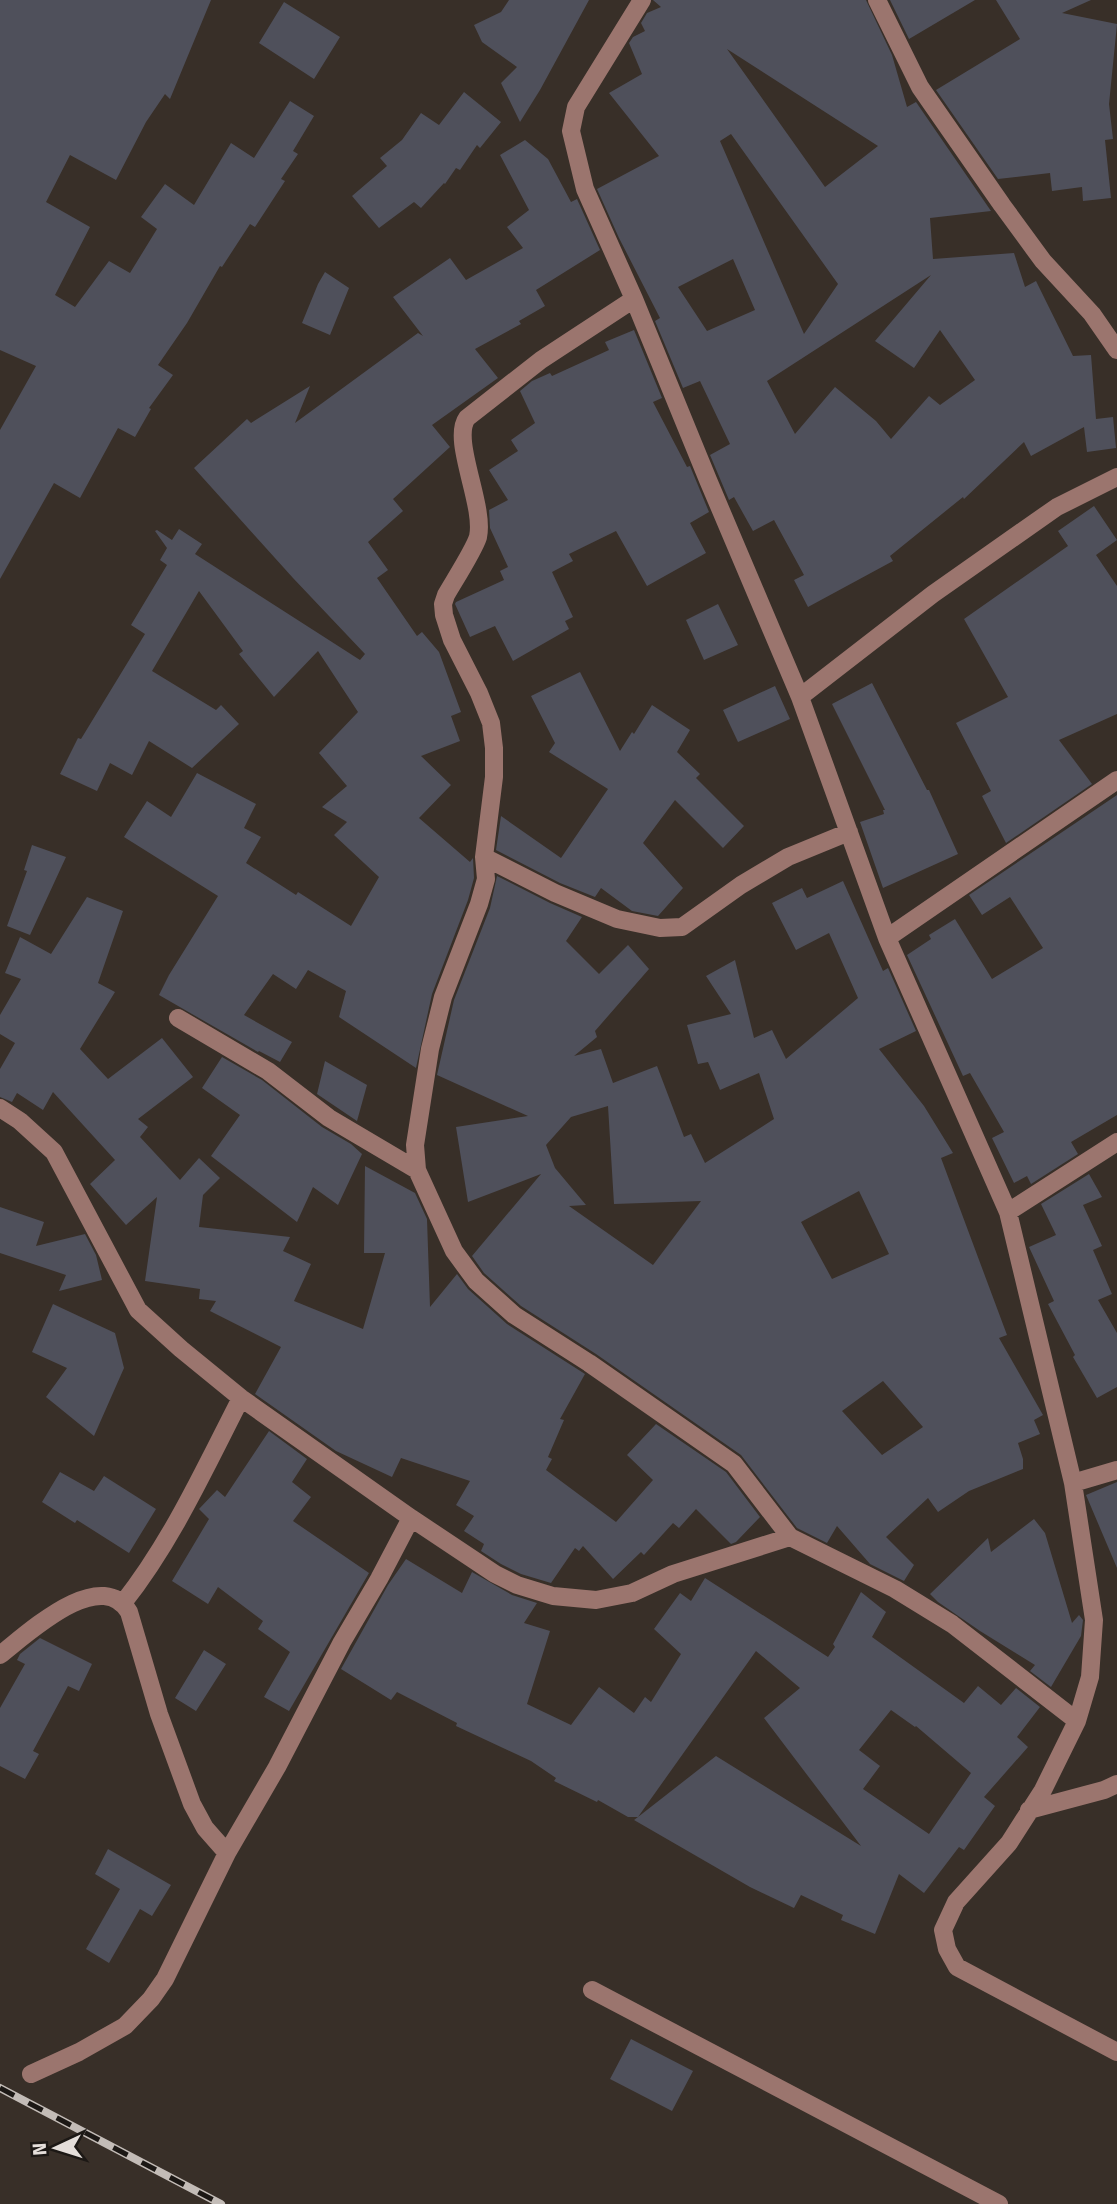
<svg xmlns="http://www.w3.org/2000/svg" width="1117" height="2204" font-family="'Fira Sans',sans-serif">
<style>
.building{fill:#4f505b;fill-rule:evenodd}
.lines{fill:none;stroke-linecap:round;stroke-linejoin:round}
.minor{stroke:#9b756e;stroke-width:18}
.rail-casing{stroke:#c3bcb7;stroke-width:8}
.rail{stroke:#1c1815;stroke-width:5;stroke-dasharray:16;stroke-linecap:butt}
</style>
<rect width="100%" height="100%" fill="#382f28"/>
<path class="building" d="M0 0H211L170 99 165 94 146 122 116 180 70 155 46 202 90 227 55 295 75 307 109 261 130 273 157 229 141 217 165 184 194 205 231 143 254 158 290 101 314 116 293 151 298 154 281 179 285 181 255 227 250 224 222 267 220 266 187 323 158 365 173 375 149 408 151 409 135 437 118 428 80 498 54 483 0 579V430L36 366 0 350Z
M509 0H589L540 90 520 122 501 83 517 67 482 42 474 25 501 12Z
M653 0H866L892 55 907 107 916 102 991 211 930 218 933 259 1014 253 1025 287 1036 281 1073 356 1091 355 1096 419 1113 417 1116 448 1087 452 1084 427 1031 456 1024 442 964 499 963 497 890 556 893 561 808 607 794 580 804 575 774 520 753 531 734 497 729 500 710 455 730 444 700 381 683 388 655 321 660 318 619 238 597 189 659 156 609 93 642 74 629 43 633 37 645 31 641 23 647 13 661 7ZM727 49 878 146 825 187ZM731 134 838 284 804 334 720 141ZM733 259 755 310 707 331 678 287ZM931 275 875 341 914 368 940 330 975 380 940 405 929 396 891 439 876 421 835 387 795 434 767 381Z
M890 0H975L909 39Z
M996 0H1091L1062 13 1117 24 1109 104 1113 139 1105 140 1111 198 1083 201 1082 187 1052 191 1050 173 998 179 936 90 1020 39Z
M284 2 340 37 314 79 259 43Z
M464 92 501 122 480 148 477 145 460 170 456 168 445 184 444 183 421 208 414 202 379 228 352 196 387 166 380 158 402 140 421 113 439 125Z
M525 140 548 159 571 202 577 199 600 250 536 290 545 306 519 321 521 324 475 349 498 378 432 425 450 447 393 499 403 511 368 542 388 570 377 578 417 636 422 632 439 652 461 712 451 716 460 741 421 756 451 785 419 818 470 862 473 858 474 878 468 900 432 994 416 1068 339 1017 346 991 308 970 296 989 273 974 244 1015 292 1042 280 1062 259 1051 258 1052 159 995 169 975 218 896 124 837 147 801 171 817 197 773 256 804 244 828 261 837 246 863 296 895 298 892 351 926 379 877 334 835 347 822 322 807 347 786 319 753 358 712 318 651 274 697 239 654 243 651 199 591 152 671 216 710 221 705 239 724 192 768 149 741 132 775 110 763 97 791 60 774 78 738 81 739 145 634 131 625 167 565 160 560 167 548 155 531 157 530 172 540 179 529 202 544 195 554 360 660 365 654 293 578 194 468 247 419 251 423 310 386 295 423 418 333 423 336 393 297 450 258 466 280 523 248 507 227 529 210 500 155Z
M325 272 349 288 330 335 302 323 318 284Z
M634 330 662 398 653 402 687 467 690 466 709 512 690 523 706 553 647 586 616 531 569 554 573 561 552 572 573 617 565 621 569 629 513 661 495 626 470 637 455 604 456 602 504 580 500 571 508 567 490 528 489 510 508 500 489 470 518 451 511 440 535 423 520 391 532 381 550 373 552 376 609 350 605 342Z
M1094 506 1117 540 1096 555 1117 586V714L1059 740 1092 784 1006 843 982 796 991 791 956 723 1008 697 964 619 1068 546 1058 531Z
M718 604 738 645 704 660 686 620Z
M580 672 620 751 632 732 634 734 652 705 690 730 677 752 700 774 696 778 744 826 723 848 675 800 643 843 683 888 658 916 632 911 601 888 595 897 560 883 496 850 501 816 561 858 608 789 549 752 555 743 531 696Z
M872 683 927 790H929L958 854 883 888 860 822 884 814 883 810H885L832 704Z
M775 686 790 719 738 742 723 710Z
M1117 795V1115L1071 1142 1078 1154 1031 1184 1027 1176 1014 1183 992 1138 1004 1132 970 1073 963 1076 907 955 931 939 929 935 955 919 992 979 1043 948 1010 897 982 915 969 895Z
M32 845 66 857 30 935 7 926 27 871 24 870Z
M497 876 550 903 582 917 566 941 599 974 628 945 649 969 595 1031 597 1037 574 1056 601 1049 613 1083 657 1066 684 1137 691 1134 705 1163 774 1119 759 1073 720 1090 708 1062 698 1064 687 1025 731 1014 706 976 735 960 754 1038 772 1030 786 1059 858 998 829 933 796 950 772 903 802 888 807 898 843 881 883 971 888 968 916 1031 879 1049 924 1106 953 1153 941 1158 1007 1335 999 1338 1043 1415 1034 1420 1040 1434 1018 1443 1023 1459V1469L969 1491 938 1512 928 1498 886 1537 914 1565 904 1581 870 1564 837 1526 827 1543 797 1528 741 1455 596 1354 521 1306 484 1273 472 1256 541 1174 468 1202 456 1127 528 1116 437 1075 454 1000 490 908ZM608 1106 614 1204 701 1201 653 1265 569 1206 586 1205 555 1168 546 1145 571 1117ZM859 1191 889 1254 832 1279 801 1222ZM883 1381 923 1427 882 1455 842 1411Z
M87 897 123 911 98 983 115 992 80 1049 108 1079 162 1038 193 1077 138 1119 148 1127 140 1137 180 1180 199 1158 220 1178 203 1195 199 1227 290 1237 283 1251 311 1264 294 1301 363 1329 385 1253H364L365 1166 415 1193 427 1219 430 1307 457 1274 468 1289 507 1324 585 1374 560 1419 564 1420 548 1457 552 1459 546 1470 616 1522 653 1480 627 1455 656 1424 726 1472 760 1517 736 1542 731 1544 696 1509 679 1528 673 1523 644 1555 641 1552 613 1579 583 1546 579 1551 575 1548 551 1583 521 1574 501 1564 481 1551 484 1544 464 1531 474 1516 456 1505 470 1481 401 1458 392 1477 336 1451 255 1394 281 1347 210 1311 216 1301 199 1299 200 1289 145 1281 157 1197 126 1225 90 1184 115 1160 53 1092 43 1110 17 1093 12 1102 0 1097V1069L15 1043 0 1034V1015L21 979 5 973 20 937 51 954Z
M222 1057 262 1080 322 1127 351 1144 362 1154 338 1205 313 1187 297 1222 211 1156 240 1115 202 1088Z
M325 1061 367 1085 357 1121 317 1094Z
M1089 1174 1102 1197 1083 1205 1102 1246 1093 1250 1112 1294 1098 1300 1117 1333V1387L1097 1398 1073 1357 1075 1355 1048 1304 1054 1301 1029 1247 1056 1235 1041 1204Z
M0 1207 44 1222 36 1246 85 1234 96 1255 102 1280 59 1291 66 1275 0 1253Z
M53 1304 115 1333 124 1368 94 1436 46 1397 67 1368 32 1352Z
M269 1431 307 1459 292 1482 311 1497 293 1521 369 1573 289 1711 264 1697 290 1652 258 1629 263 1621 218 1587 208 1604 172 1581 209 1519 199 1509 217 1490 225 1497Z
M60 1472 94 1491 104 1476 156 1509 129 1553 77 1520 75 1523 42 1502Z
M1117 1482V1568L1086 1495Z
M1034 1519 1045 1533 1072 1623 1079 1615 1083 1620 1081 1636 1051 1687 1030 1671 1035 1665 980 1631 938 1602 930 1594 988 1538 991 1552Z
M406 1559 462 1593 472 1572 512 1595 537 1603 524 1623 550 1631 527 1704 571 1725 599 1687 634 1713 645 1697 651 1702 681 1654 654 1629 680 1593 691 1601 705 1578 828 1657 835 1647 833 1644 861 1592 886 1612 872 1637 964 1703 978 1686 1001 1705 1016 1688 1040 1707 1017 1737 1028 1747 984 1797 995 1806 964 1850 959 1847 924 1893 899 1874 875 1934 841 1920 843 1915 801 1895 794 1908 750 1887 634 1820 638 1817H628L598 1800 597 1802 554 1781 556 1778 531 1761 456 1726 457 1723 397 1692 391 1700 341 1669 388 1585ZM756 1651 800 1688 764 1718 861 1846 716 1756 638 1817ZM891 1710 915 1727 916 1726 971 1773 929 1834 863 1789 880 1766 859 1750Z
M40 1638 92 1664 79 1691 68 1686 33 1751 39 1754 25 1779 0 1766V1708L25 1664 17 1660 20 1654Z
M204 1650 226 1664 196 1711 175 1698Z
M108 1849 171 1885 152 1916 140 1909 109 1963 86 1949 120 1889 95 1874Z
M631 2039 693 2071 672 2111 610 2079Z"/>
<g class="lines">
<path class="minor" d="M642 0 576 107 571 131 585 189 634 299 708 480 800 697 887 938 1008 1212 1073 1483 1094 1620 1090 1677 1077 1721 1043 1790 1009 1843 956 1902 943 1930 947 1949 957 1967 1117 2052
M877 0 920 87 1002 205 1043 261 1092 314 1117 350
M634 299 541 360 467 418C451 440 485 505 478 537 474 550 454 581 446 595L443 604 444 615 452 640 479 693 491 723 494 748V777L484 857 486 879 479 904 443 997 430 1049 415 1145 417 1170 454 1251 476 1281 514 1315 589 1363 734 1464 790 1537 895 1589 952 1624 1077 1721
M800 697 933 594 1057 507 1117 477
M484 857 555 893 617 919 660 928 682 927 741 885 788 857 849 832
M887 938 1117 780
M178 1018 268 1071 329 1118 417 1170
M0 1108 20 1121 54 1152 138 1310 181 1349 241 1398 411 1518 495 1574 517 1585 553 1596 596 1600 632 1593 673 1574 790 1537
M1008 1212 1117 1142
M1073 1483 1117 1470
M123 1603C172 1541 205 1468 241 1398
M0 1655C27 1634 100 1565 129 1612L159 1714 192 1804 205 1828 227 1853
M1029 1810 1104 1790 1117 1784
M592 1990 999 2204
M31 2074 79 2052 125 2026 151 1999 165 1979 227 1853 277 1767 342 1642 379 1579 411 1518"/>
<g class="rail-casing">
<path id="rail" d="M0 2088 221 2204"/>
</g>
<use href="#rail" class="rail"/>
</g>
<g transform="translate(56 2148) rotate(266)" stroke="#1c1815" stroke-width="5" paint-order="stroke">
<path d="M0-5L12 26L0 18L-12 26Z" fill="#e4deda"/>
<text y="-10" font-size="19" font-weight="bold" text-anchor="middle" fill="#e4deda">N</text>
</g>
</svg>
